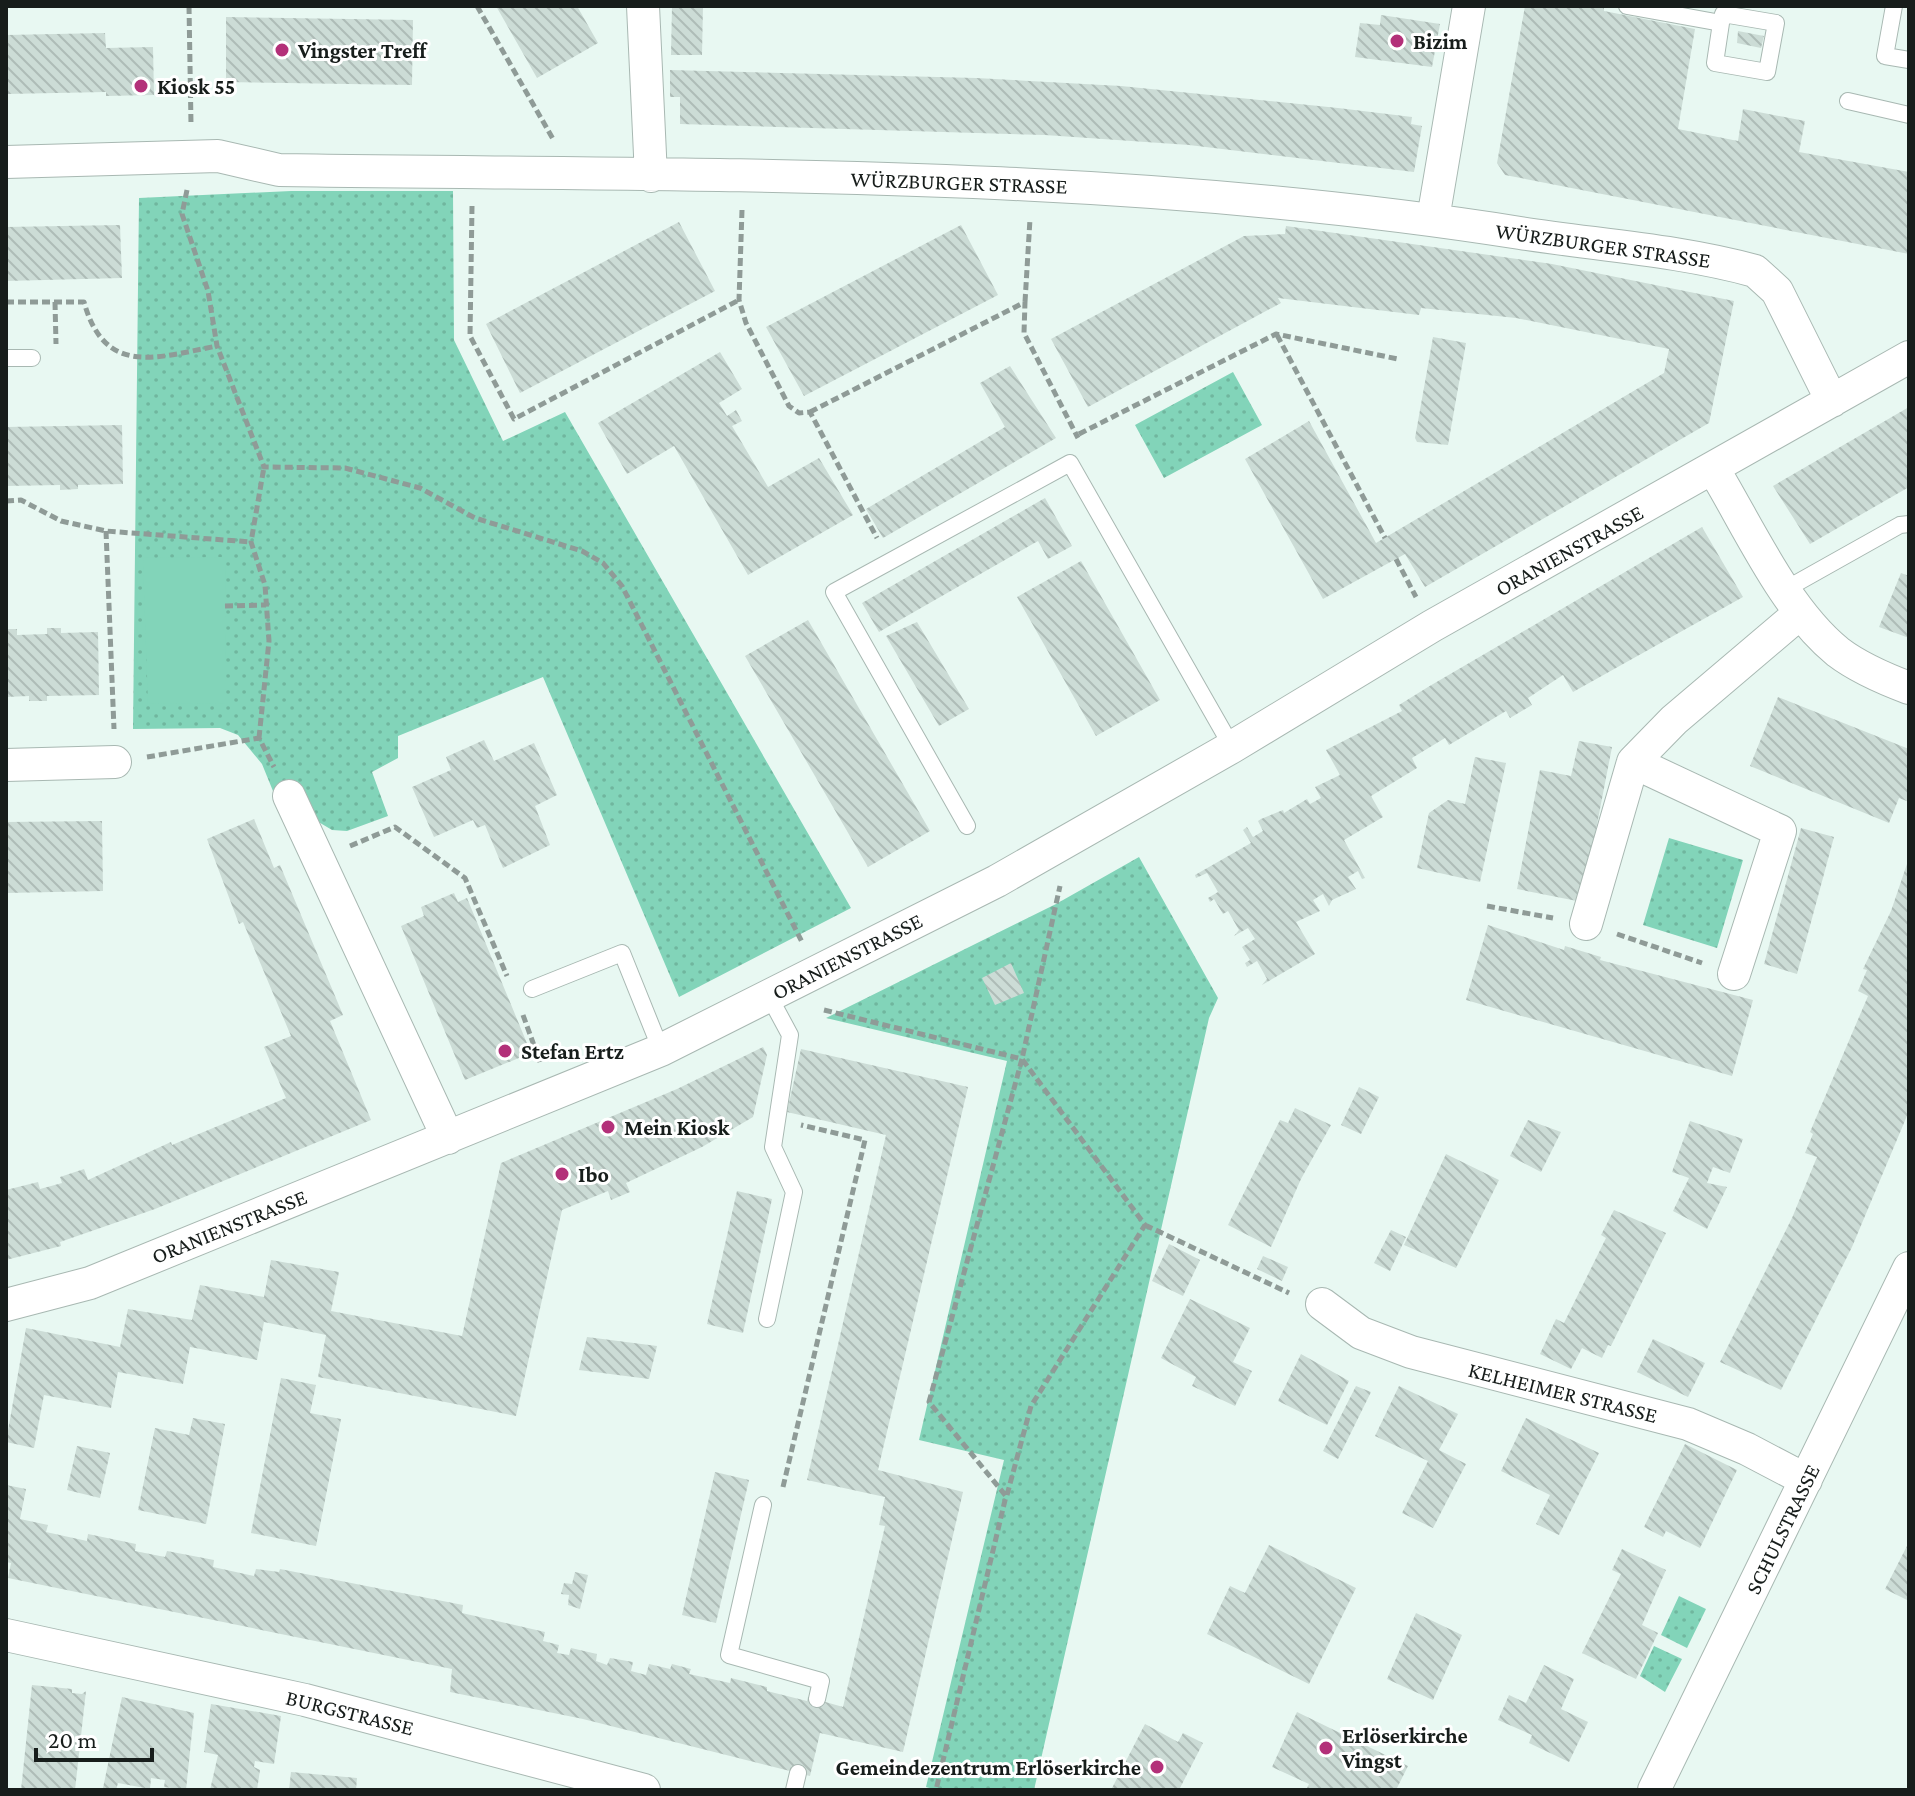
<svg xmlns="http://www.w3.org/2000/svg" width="1915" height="1796" font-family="'Crimson Pro',serif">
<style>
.grass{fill:url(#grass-dots)}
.pitch{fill:#82d4b9}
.building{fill:url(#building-back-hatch)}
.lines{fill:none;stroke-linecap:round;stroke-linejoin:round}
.service-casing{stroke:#a8b8b2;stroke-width:18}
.minor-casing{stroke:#a8b8b2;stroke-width:34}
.path{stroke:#8f9b97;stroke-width:5;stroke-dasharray:8 4;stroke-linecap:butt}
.service{stroke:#fff;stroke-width:16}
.minor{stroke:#fff;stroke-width:32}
.poi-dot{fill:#b33079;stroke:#fff;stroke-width:3}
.labels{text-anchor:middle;stroke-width:6;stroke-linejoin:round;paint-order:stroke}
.poi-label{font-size:22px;font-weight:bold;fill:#171d1b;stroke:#fff;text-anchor:start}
.street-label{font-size:22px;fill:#171d1b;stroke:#fff}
</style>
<defs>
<pattern id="grass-dots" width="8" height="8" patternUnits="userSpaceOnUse" patternTransform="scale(2)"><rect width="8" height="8" fill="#82d4b9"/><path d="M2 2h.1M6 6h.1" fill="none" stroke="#70b69e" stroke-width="1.8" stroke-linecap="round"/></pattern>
<pattern id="building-back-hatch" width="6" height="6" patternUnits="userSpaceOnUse" patternTransform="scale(2)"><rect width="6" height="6" fill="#ccdcd6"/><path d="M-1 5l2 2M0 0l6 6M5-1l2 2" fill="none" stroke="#aebcb7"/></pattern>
</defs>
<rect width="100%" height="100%" fill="#e8f8f2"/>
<path class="grass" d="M291 191H453L454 340 503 441 565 412 851 908 679 997 543 677 398 736V758L372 772 388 816 347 831 332 830 275 796 262 764 238 735 220 728 133 729 139 198Z
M1233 372 1262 425 1164 478 1135 425Z
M1669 838 1743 860 1717 948 1643 925Z
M1139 857 1218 998 1209 1018 1034 1790H936L926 1787 1004 1460 919 1440 1007 1061 826 1018 1056 904Z
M1679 1596 1706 1609 1687 1648 1661 1635Z
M1654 1646 1682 1659 1665 1692 1640 1676Z"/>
<path class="pitch" d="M225 557 226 703 148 704 143 558Z"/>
<path class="building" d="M496 6H577L598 43 537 78Z
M672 6H703L702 55H671Z
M1525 6H1604V11L1695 29 1678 129 1738 141 1743 109 1805 121 1799 152 1909 172V254L1505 175 1497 163Z
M1381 15 1440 24 1432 67 1355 57 1360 23 1380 25Z
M226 17 413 20 412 85 226 82Z
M1738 31 1764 36 1761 48 1737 43Z
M105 33 106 48 153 47 154 95 106 96V92L6 94V35Z
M670 70 976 78 1121 86 1338 108 1412 117 1411 124 1422 126 1414 172 1189 145 1045 135 680 124V97H670Z
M679 222 715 291 520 393 486 324Z
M120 225 122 278 6 281V227Z
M961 225 998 295 804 396 766 327Z
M1286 226 1552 264 1734 301 1709 423 1425 587 1405 554 1323 599 1245 459 1309 421 1376 543 1664 373 1669 349 1516 318 1421 308 1419 315 1278 298 1281 303 1088 407 1051 339 1244 236 1285 234Z
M1433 337 1466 343 1448 445 1417 442 1415 438Z
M720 352 742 389 719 403 727 416 736 410 742 421 732 426 768 487 819 458 853 515 748 575 674 446 627 474 598 423Z
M1010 366 1056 438 883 538 866 509 1005 427 980 383Z
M1909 407V487L1810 544 1773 486Z
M122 425 123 484 78 485V489L60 490V485L6 486V427Z
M1045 498 1072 546 1048 559 1038 541 879 632 862 603Z
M1702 527 1743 597 1573 692 1563 675 1528 698 1532 705 1510 718 1506 711 1449 745 1445 738 1412 758 1417 768 1371 796 1383 817 1344 840 1365 878 1362 879 1358 871 1348 877 1356 889 1332 900 1329 906 1323 894 1313 900 1320 911 1296 922 1315 954 1262 985 1267 979 1257 961 1247 967 1245 963 1250 960 1242 947 1255 939 1248 928 1234 936 1239 930 1228 911 1223 914 1214 899 1210 902 1208 898 1218 892 1207 873 1196 878 1195 875 1251 843 1243 830 1247 827 1253 837 1263 831 1258 821 1261 819 1283 810 1284 813 1307 799 1310 804 1321 798 1315 787 1340 775 1326 750 1402 711 1399 705 1428 687Z
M1081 561 1160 700 1096 736 1017 597Z
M1901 573 1909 576V638L1879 627Z
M808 620 930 831 868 867 745 656Z
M917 622 969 709 939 726 886 636Z
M47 628H61V633L98 632 99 695 47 696V701H29V696L6 697V629H17V635L47 634Z
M1778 697 1909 749V802L1899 798 1889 823 1750 766Z
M484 740 494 761 534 743 557 795 535 806 550 845 503 868 485 825 477 828 473 820 434 837 412 787 451 770 446 757Z
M1579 741 1612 747 1582 902 1517 889 1540 770 1571 776Z
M1475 757 1506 763 1480 882 1417 868 1429 813 1448 800 1465 804Z
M254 819 274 868 280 865 343 1015 330 1021 371 1120 155 1209 60 1242 61 1246 6 1260V1190L38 1182 40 1189 62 1183 60 1177 84 1169 88 1180 171 1142 172 1145 286 1098 264 1047 291 1036 243 922 239 924 207 839Z
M102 821 103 891 6 893V822Z
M1801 828 1834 837 1797 974 1764 964Z
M1909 858V1111L1852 1247 1781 1390 1720 1362 1792 1218 1817 1157 1805 1153 1813 1134 1810 1132 1868 996 1858 991 1867 970 1863 969 1891 911Z
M454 893 458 902 467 898 531 1053 465 1080 401 926 424 916 421 907Z
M1488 925 1564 950 1565 946 1601 957 1600 960 1753 1000 1732 1076 1466 1000Z
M1011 963 1024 993 995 1005 982 978Z
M763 1047 767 1055 753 1117 702 1147 626 1183 630 1192 611 1200 608 1191 562 1210 516 1416 318 1377 326 1335 264 1322 257 1360 190 1347 183 1384 118 1372 111 1408 44 1395 34 1448 6 1442 26 1328 120 1347 128 1309 192 1320 200 1285 264 1297 271 1260 339 1272 331 1311 462 1336 501 1163 677 1089Z
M801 1049 968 1087 878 1470 963 1492 903 1752 820 1733 810 1776 583 1719 450 1692 452 1669 8 1578 11 1563 6 1562V1485L26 1489 20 1519 48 1525 46 1532 87 1541 88 1534 136 1544 135 1551 165 1557 167 1551 214 1560 213 1567 254 1576 256 1569 279 1572 280 1569 463 1605 462 1613 545 1632 543 1641 559 1645 557 1653 569 1655 571 1648 597 1654 596 1661 607 1665 610 1658 633 1662 631 1671 646 1675 649 1664 670 1669 672 1664 691 1669 689 1674 730 1683 731 1678 767 1687V1691L807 1701 808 1697 843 1707 885 1526 879 1525 885 1497 807 1480 886 1135 787 1112Z
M1359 1087 1379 1097 1361 1134 1341 1125Z
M1295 1108 1331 1125 1301 1179 1271 1247 1228 1225 1280 1120 1288 1123Z
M1528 1120 1561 1132 1541 1172 1510 1156Z
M1690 1121 1743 1139 1730 1173 1713 1167 1707 1183 1727 1187 1707 1229 1673 1211 1689 1178 1672 1172Z
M1446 1154 1499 1180 1456 1268 1404 1245Z
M737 1191 772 1199 743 1333 707 1324Z
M1614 1210 1666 1233 1611 1346 1608 1345 1602 1358 1582 1348 1571 1369 1540 1354 1556 1319 1564 1323 1606 1238 1601 1235Z
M1391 1230 1406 1237 1390 1271 1374 1263Z
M1169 1244 1200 1260 1183 1296 1152 1281Z
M1263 1256 1288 1267 1282 1281 1257 1269Z
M1190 1299 1250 1328 1233 1362 1252 1371 1235 1406 1192 1386 1196 1377 1161 1358Z
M587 1337 657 1346 649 1379 579 1370Z
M1653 1339 1705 1363 1688 1397 1637 1372Z
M1301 1354 1349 1381 1327 1425 1278 1401Z
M281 1378 316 1385 310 1413 341 1419 316 1546 251 1533Z
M1356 1386 1371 1392 1338 1459 1323 1451Z
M1399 1386 1458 1414 1439 1450 1466 1464 1433 1528 1402 1513 1428 1461 1375 1436Z
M193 1418 225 1424 206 1524 138 1510 155 1428 189 1435Z
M1526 1418 1599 1453 1559 1535 1536 1524 1550 1495 1501 1471Z
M1685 1444 1737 1470 1700 1548 1666 1531 1663 1537 1644 1527Z
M77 1446 110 1453 100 1498 67 1490Z
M715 1472 749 1480 716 1623 682 1615Z
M1909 1542V1601L1885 1589Z
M1269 1545 1356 1588 1309 1684 1207 1634 1230 1586 1245 1593Z
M1622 1549 1666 1570 1642 1625 1658 1633 1636 1679 1582 1653 1621 1574 1612 1570Z
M575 1572 588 1575 580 1609 568 1605 569 1595 561 1594 564 1583 572 1584Z
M1416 1613 1462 1635 1433 1700 1387 1679Z
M1544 1665 1574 1679 1561 1709 1588 1722 1569 1762 1529 1743 1532 1735 1498 1720 1509 1695 1526 1703Z
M32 1685 72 1689V1693L82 1694 86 1691 75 1790H21Z
M122 1697 194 1713 186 1790 164 1787 165 1780 151 1778 150 1789 118 1783 116 1790 103 1788Z
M211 1704 281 1716 274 1764 255 1761 254 1767 260 1770 257 1790H210L218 1755 204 1752Z
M1297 1712 1408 1766 1396 1790H1306L1309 1784 1272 1767Z
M1145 1724 1178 1742 1183 1733 1203 1743 1179 1790H1111Z
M291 1772 357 1778 356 1790H289Z"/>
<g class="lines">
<g class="service-casing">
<path id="service" d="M1627 6 1721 23 1723 14 1776 23 1767 72 1715 63 1721 23
M1894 6 1885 56 1909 60
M1848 101 1909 115
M6 358H32
M1786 589 1900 525 1909 524
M967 826 834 592 1070 463 1232 747
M532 989 622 953 661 1050
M767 1319 794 1192 773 1147 790 1035 769 996
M763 1505 729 1655 821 1681 817 1699
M794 1790 798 1773"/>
</g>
<g class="minor-casing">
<path id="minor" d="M643 6 651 176
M6 162 218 156 279 170C693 176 1109 168 1520 233 1597 245 1679 250 1755 271L1777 291 1832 401
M1433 219 1469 6
M1714 470C1749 528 1785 609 1838 652 1859 668 1885 679 1909 688
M1633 762 1780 831 1734 974
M6 765 115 762
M289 796 448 1138
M1586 924 1633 762 1674 720 1800 613
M1322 1304 1361 1333 1411 1352 1688 1424 1747 1449 1806 1480
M6 1305 90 1283 661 1050 997 881 1232 747 1432 626 1909 357
M6 1635 305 1700 644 1790
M1654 1790 1909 1268"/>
</g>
<path class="path" d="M189 6 191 124
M477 6 553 139
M187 190 182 214 208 291 217 346 264 467 345 468 420 488 475 518 582 551 603 563 622 586 802 942
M472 206 470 336 514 419 739 300
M742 210 739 300 746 323 789 406 799 413 810 412 877 538
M6 302H84C105 378 158 357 217 346
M55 302 56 344
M1025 302 1030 219
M1277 335 1385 538
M810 412 1025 302 1024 333 1078 438
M1079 434 1276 334 1398 359
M6 501 21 500 61 521 106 531 251 542
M106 531 114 729
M1396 559 1416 597
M225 606 266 605
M259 738 269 641 265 585 251 542 264 467
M147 757 259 738 274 767
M350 846 395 827 465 878 507 976
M1487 906 1553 918
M1617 934 1702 963
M824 1010 1022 1059 929 1402 1006 1496 936 1790
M523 1015 540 1062
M1145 1225 1289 1293
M783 1487 865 1140 801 1125
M1007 1495 1031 1406 1145 1225 1022 1059 1060 886"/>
<use href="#service" class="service"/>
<use href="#minor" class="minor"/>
</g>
<g class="poi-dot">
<circle cx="1397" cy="41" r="8"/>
<circle cx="282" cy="50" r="8"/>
<circle cx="141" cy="86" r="8"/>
<circle cx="505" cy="1051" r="8"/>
<circle cx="608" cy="1127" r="8"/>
<circle cx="562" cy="1174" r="8"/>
<circle cx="1326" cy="1748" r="8"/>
<circle cx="1157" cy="1767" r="8"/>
</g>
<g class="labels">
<g class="poi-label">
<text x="1413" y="49">Bizim</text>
<text x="298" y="58">Vingster Treff</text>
<text x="157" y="94">Kiosk 55</text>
<text x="521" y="1059">Stefan Ertz</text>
<text x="624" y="1135">Mein Kiosk</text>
<text x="578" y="1182">Ibo</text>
<text x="1342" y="1743">Erlöserkirche<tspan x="1342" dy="25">Vingst</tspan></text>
<text x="1141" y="1775" text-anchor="end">Gemeindezentrum Erlöserkirche</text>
</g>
<g class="street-label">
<text transform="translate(959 182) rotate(2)" y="8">WÜRZBURGER STRASSE</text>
<text transform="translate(1603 245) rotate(8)" y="8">WÜRZBURGER STRASSE</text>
<text transform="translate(1569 550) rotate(-29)" y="8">ORANIENSTRASSE</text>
<text transform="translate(847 956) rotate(-27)" y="8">ORANIENSTRASSE</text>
<text transform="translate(229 1226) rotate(-22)" y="8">ORANIENSTRASSE</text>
<text transform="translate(1563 1392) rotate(14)" y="8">KELHEIMER STRASSE</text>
<text transform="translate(1782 1529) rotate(-64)" y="8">SCHULSTRASSE</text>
<text transform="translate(350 1712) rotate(14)" y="8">BURGSTRASSE</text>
</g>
</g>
<rect width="1915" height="1796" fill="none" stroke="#171d1b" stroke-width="16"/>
<path d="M36 1748v12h116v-12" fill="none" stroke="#171d1b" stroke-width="4"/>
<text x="48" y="1748" font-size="24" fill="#171d1b" stroke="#ffffff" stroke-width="6" paint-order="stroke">20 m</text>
</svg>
